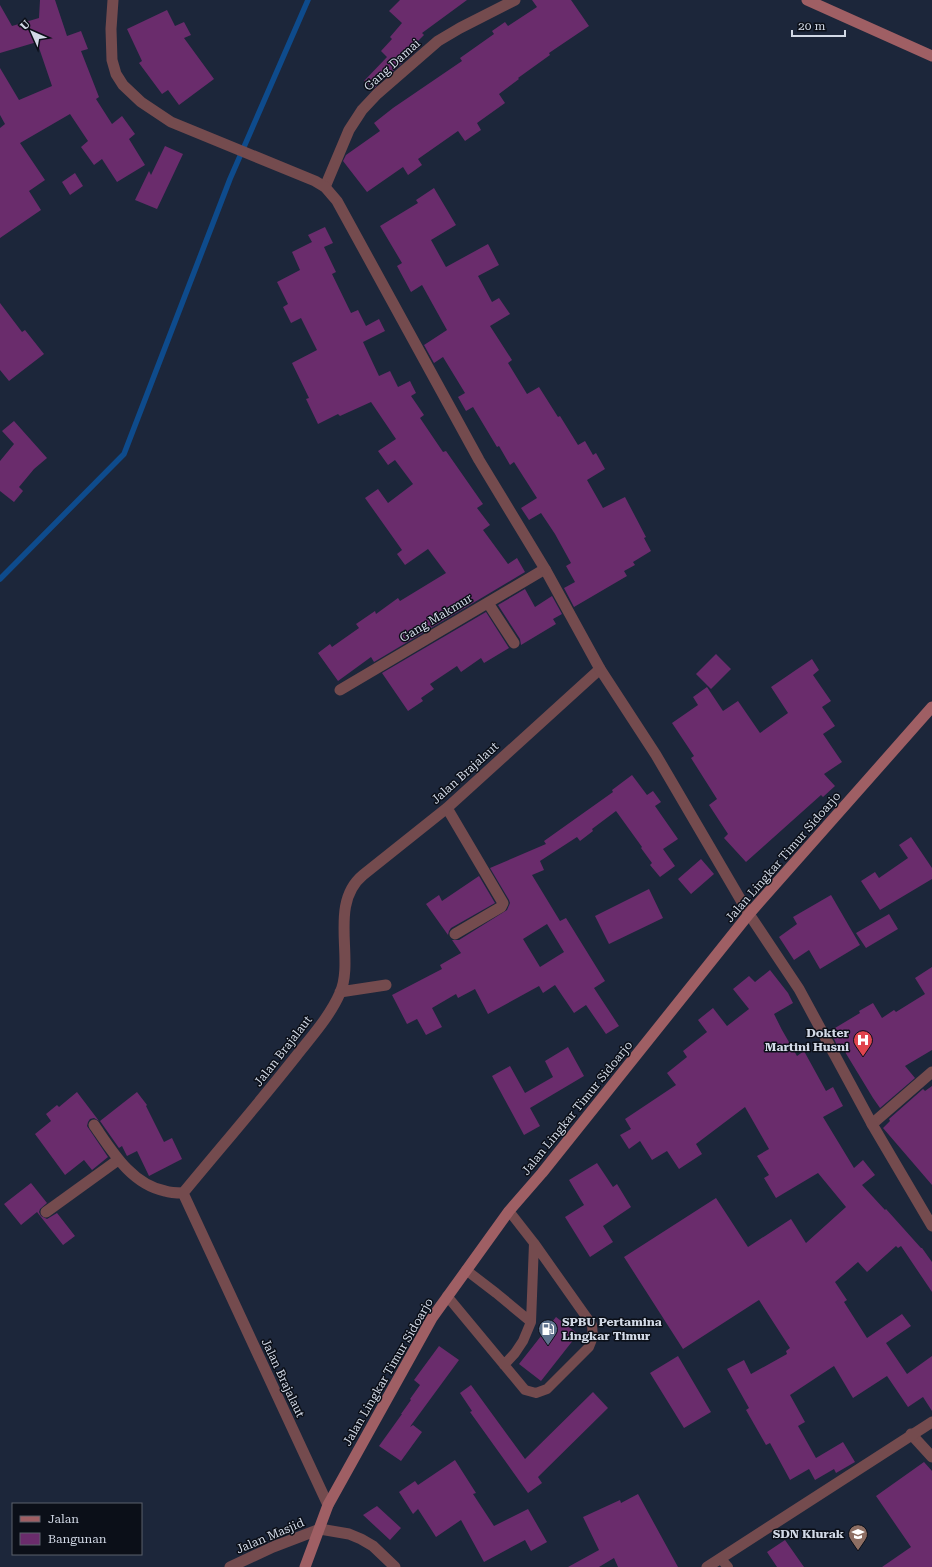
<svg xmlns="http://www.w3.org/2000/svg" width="932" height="1567" font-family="'Roboto Serif',serif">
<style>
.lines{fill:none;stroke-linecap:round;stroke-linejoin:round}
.stream{stroke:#0e4b8c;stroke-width:5.5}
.building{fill:#6a2c6c;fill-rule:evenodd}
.service{stroke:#744b4e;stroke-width:10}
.minor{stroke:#744b4e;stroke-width:11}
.tertiary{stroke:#744b4e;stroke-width:11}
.secondary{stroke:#9f5f64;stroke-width:11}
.labels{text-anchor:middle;stroke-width:3;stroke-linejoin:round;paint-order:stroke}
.street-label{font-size:12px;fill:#d2d9e6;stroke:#0b0f18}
.poi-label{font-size:12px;font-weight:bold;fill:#d2d9e6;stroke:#0b0f18;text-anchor:end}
</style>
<rect width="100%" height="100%" fill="#1c263a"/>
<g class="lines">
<path class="stream" d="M0 579 124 454 230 179 308 0"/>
</g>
<path class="building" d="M40 0H55L67 36 81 31 88 49 81 51 99 97 96 99 112 124 122 116 135 134 129 139 145 165 117 182 102 159 94 165 81 147 88 141 70 114 20 143 45 180 29 191 41 210 0 238V128L5 124 0 115V68L19 100 52 86 37 42 0 53V5L12 26 39 18Z
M400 0H467L422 33 424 35 416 43 420 47 373 89 364 81 387 57 381 51 392 39 390 37 402 23 389 11Z
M532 0H571L589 26 549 53 550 55 518 78 519 79 499 94 505 103 477 123 481 130 465 141 458 131 418 159 422 165 408 175 403 167 367 192 343 161 346 155 380 131 374 123 393 108 462 61 460 58 494 34 492 31 505 22 508 26 537 7Z
M167 10 175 26 184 22 191 35 184 38 214 79 179 105 168 90 162 94 139 63 142 61 127 29Z
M165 146 183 154 157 209 135 200 149 171 151 175Z
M75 173 83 186 70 195 62 182Z
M434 188 456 225 431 240 446 267 488 244 499 265 478 276 492 302 499 298 510 314 490 326 512 360 508 363 527 394 539 387 558 417 560 416 578 445 585 441 593 455 596 453 605 469 587 480 603 508 625 497 646 537 644 538 651 551 633 562 635 565 624 571 627 576 574 607 564 588 575 582 566 566 571 563 555 534 541 513 529 520 521 508 537 498 514 462 510 465 499 446 497 447 473 407 466 411 458 397 465 393 443 357 434 363 424 345 447 330 422 285 411 292 397 266 402 263 380 226 418 203 416 200Z
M325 227 333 243 324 247 336 272 332 274 351 313 358 310 366 326 379 319 385 331 363 342 379 376 390 371 398 387 410 381 416 393 411 396 424 415 420 418 443 452 446 451 483 504 477 508 490 525 483 530 508 564 517 558 525 572 374 662 371 657 338 681 318 653 330 644 332 647 359 628 356 624 375 611 376 614 398 598 400 601 446 573 428 549 405 565 397 554 402 550 365 498 378 489 388 503 413 484 395 460 388 465 378 451 396 439 371 402 340 416 338 414 318 424 306 399 309 398 292 363 317 350 301 318 291 323 283 307 288 304 277 282 300 270 292 252 312 242 308 235Z
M0 303 22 332 25 330 44 354 9 381 0 370Z
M14 421 47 458 34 469 19 487 23 491 14 502 0 491V461L14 444 2 431Z
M525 589 535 607 552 596 562 614 553 619 556 624 521 645 520 639 498 605Z
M486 612 509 648 484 663 481 658 461 672 457 666 430 684 434 689 421 698 423 701 408 711 382 673Z
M716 654 731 669 711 689 696 674Z
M812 659 819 670 813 675 831 701 822 707 835 726 823 734 842 762 824 774 835 786 823 797 821 795 746 862 724 838 728 834 709 805 717 799 691 758 694 756 672 723 698 705 693 697 707 687 723 711 738 701 760 733 788 713 771 687Z
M632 775 647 795 653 791 661 802 655 806 678 839 663 849 675 866 660 877 650 865 652 863 641 848 642 847 616 811 592 829 593 831 580 841 577 837 540 861 544 870 532 875 560 921 566 918 605 981 594 988 619 1026 606 1034 586 1005 574 1013 555 985 543 993 539 986 488 1014 475 989 458 998 456 994 432 1008 442 1027 426 1035 417 1019 407 1024 392 995 442 969 440 965 461 953 452 940H459L507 910 510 903 509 900 490 868 546 844 544 841 613 792 612 790ZM547 924 564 952 540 967 523 939Z
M911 837 932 868V879L880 910 861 881 875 872 879 878 908 858 899 845Z
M701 859 714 874 691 894 678 879Z
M479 876 495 903 451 928 449 931 448 935 426 904 439 895 442 901Z
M649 889 663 918 609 944 595 916Z
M831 895 860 945 820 969 809 950 794 960 779 937 797 924 793 917Z
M889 914 898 929 866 948 856 933Z
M932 967V1050L905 1066 915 1078 880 1108 873 1098 842 1047 839 1049 830 1031 860 1013 859 1011 873 1003 882 1018 894 1010 896 1012 925 994 915 978Z
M770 970 788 993 793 1003 774 1014 782 1030 797 1056 804 1051 826 1091 833 1087 843 1106 823 1117 854 1168 863 1160 875 1175 862 1185 885 1210 886 1209 921 1248H922L932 1262V1292L901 1246 898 1248 896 1246 867 1272 858 1262 835 1282 847 1300 844 1302 867 1338 902 1314 911 1326 886 1343 907 1374 932 1356V1411L923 1397 908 1407 887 1376 853 1398 834 1366 790 1395 805 1422 798 1426 816 1458 843 1442 855 1462 836 1473 834 1469 815 1480 809 1469 790 1480 770 1443 766 1445 746 1410 749 1408 727 1369 744 1360 751 1374 787 1354 786 1351 790 1348 759 1300 683 1349 624 1257 716 1198 748 1247 791 1219 806 1243 846 1207 818 1173 776 1198 764 1178 769 1175 757 1156 769 1149 745 1107 696 1144 702 1154 679 1169 667 1151 652 1160 640 1141 629 1149 620 1135 631 1129 625 1119 676 1085 667 1073 687 1057 683 1051 707 1032 698 1020 713 1008 727 1026 749 1009 733 989 749 976 755 982Z
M568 1047 584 1076 530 1108 540 1126 524 1135 492 1076 510 1066 525 1093 553 1077 545 1061Z
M932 1086V1185L883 1128 890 1121 889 1119 923 1089 925 1091Z
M77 1092 99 1121 94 1118 90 1119 88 1122 87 1126 108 1157 92 1170 84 1160 65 1175 35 1134 51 1121 46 1114 57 1105 59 1107Z
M137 1092 147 1105 146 1106 164 1142 172 1138 182 1159 149 1176 137 1151 127 1156 122 1146 119 1148 100 1121Z
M597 1163 613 1187 617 1184 631 1207 603 1226 613 1242 590 1257 565 1217 584 1205 569 1180Z
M31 1183 47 1203 40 1209 39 1212 41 1216 47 1219 57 1213 75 1236 63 1245 37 1212 21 1225 4 1204Z
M556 1317 578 1334 541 1381 519 1364Z
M439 1346 459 1360 412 1424 410 1427 413 1425 422 1432 401 1461 379 1446 402 1414H401L411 1400 410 1399 420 1385 414 1380Z
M678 1356 711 1412 684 1428 650 1373Z
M471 1385 525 1459 593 1392 608 1408 538 1477 542 1483 528 1493 470 1412 472 1411 460 1393Z
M455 1460 476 1493 473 1494 494 1526 528 1509 547 1542 531 1551 525 1540 484 1562 461 1520 436 1537 418 1509 413 1514 399 1492 415 1481 418 1485Z
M924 1462 932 1471V1567H882L911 1547 876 1496Z
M638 1494 678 1567H618L614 1558 599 1567H568L599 1550 583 1517 620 1500 621 1503Z
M377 1506 401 1528 390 1540 363 1515Z
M785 1540 804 1567H777L767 1552Z"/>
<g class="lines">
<path class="service" d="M466 1270 496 1293 531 1322
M447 1296 525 1390 536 1393 547 1389 589 1347 593 1337 592 1325 534 1243 509 1211
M504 1365 515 1353 523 1341 531 1322 534 1243
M721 1559 728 1567"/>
<path class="minor" d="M325 187 349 130 362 110 377 94 438 41 460 28 515 0
M488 603 514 643
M340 690 545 569
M447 808 503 903 501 907 455 934
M340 992 386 985
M872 1124 932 1072
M94 1125C112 1151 131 1184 165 1191 171 1193 177 1193 183 1193
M46 1212 118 1160
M911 1434 932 1457
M328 1505 183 1193C221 1147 260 1102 297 1055 312 1036 330 1016 340 993 355 959 328 904 363 875L447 808 600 669"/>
<path class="tertiary" d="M113 0 111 29 112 60 116 74 123 85 141 102 171 122 315 181 325 187 337 201 479 460 545 569 600 669 656 755 749 914 799 989 872 1124 932 1226
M230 1567 273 1547 320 1529 349 1534 361 1539 373 1546 395 1567
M707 1567 932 1422"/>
<path class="secondary" d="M807 0 932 56
M305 1567 328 1505 432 1318 509 1211 542 1173 749 914 932 707"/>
</g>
<defs>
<g id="hospital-pin" transform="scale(1)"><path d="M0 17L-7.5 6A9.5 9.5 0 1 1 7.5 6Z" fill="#e0444e" stroke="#0b0f18"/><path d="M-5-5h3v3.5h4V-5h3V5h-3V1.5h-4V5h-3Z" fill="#fff"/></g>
<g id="fuel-pin" transform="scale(1)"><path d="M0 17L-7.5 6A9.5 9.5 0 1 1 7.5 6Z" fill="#5c6f8a" stroke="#0b0f18"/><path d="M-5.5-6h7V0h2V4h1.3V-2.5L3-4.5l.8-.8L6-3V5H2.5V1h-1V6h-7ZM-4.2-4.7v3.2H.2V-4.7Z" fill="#fff"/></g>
<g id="school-pin" transform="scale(1)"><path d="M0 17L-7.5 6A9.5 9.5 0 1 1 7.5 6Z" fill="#8d6e63" stroke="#0b0f18"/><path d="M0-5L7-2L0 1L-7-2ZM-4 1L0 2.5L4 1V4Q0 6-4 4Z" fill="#fff"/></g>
</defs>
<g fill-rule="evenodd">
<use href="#hospital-pin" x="863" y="1040"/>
<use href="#fuel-pin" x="548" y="1329"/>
<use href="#school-pin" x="858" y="1534"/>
</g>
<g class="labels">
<g class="street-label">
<text transform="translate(392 65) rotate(-42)" y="4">Gang Damai</text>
<text transform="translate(436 618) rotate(-31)" y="4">Gang Makmur</text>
<text transform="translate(465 773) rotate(-42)" y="4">Jalan Brajalaut</text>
<text transform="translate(783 857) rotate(-49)" y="4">Jalan Lingkar Timur Sidoarjo</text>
<text transform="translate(283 1051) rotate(-52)" y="4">Jalan Brajalaut</text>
<text transform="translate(577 1108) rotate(-51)" y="4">Jalan Lingkar Timur Sidoarjo</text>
<text transform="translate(388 1372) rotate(-60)" y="4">Jalan Lingkar Timur Sidoarjo</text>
<text transform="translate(283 1378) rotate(65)" y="4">Jalan Brajalaut</text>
<text transform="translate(270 1536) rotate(-23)" y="4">Jalan Masjid</text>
</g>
<g class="poi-label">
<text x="849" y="1037">Dokter<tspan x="849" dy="14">Martini Husni</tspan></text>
<text x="562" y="1326" text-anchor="start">SPBU Pertamina<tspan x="562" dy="14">Lingkar Timur</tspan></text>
<text x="844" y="1538">SDN Klurak</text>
</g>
</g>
<rect x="12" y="1503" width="130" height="52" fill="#0b0f18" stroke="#5b606a"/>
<rect x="20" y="1516" width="20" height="6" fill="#9f5f64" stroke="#5b606a"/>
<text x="48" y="1523" font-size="12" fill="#d2d9e6">Jalan</text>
<rect x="20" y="1533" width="20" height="12" fill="#6a2c6c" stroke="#5b606a"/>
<text x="48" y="1543" font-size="12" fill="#d2d9e6">Bangunan</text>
<g transform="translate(32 32) rotate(315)" stroke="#0b0f18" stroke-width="3" paint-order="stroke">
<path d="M0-3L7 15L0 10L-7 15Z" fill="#d2d9e6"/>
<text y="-6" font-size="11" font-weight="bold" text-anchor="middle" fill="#d2d9e6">U</text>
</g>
<path d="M792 30v6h53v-6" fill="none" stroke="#d2d9e6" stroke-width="2"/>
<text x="798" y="30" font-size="12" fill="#d2d9e6" stroke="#0b0f18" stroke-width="3" paint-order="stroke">20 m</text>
</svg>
